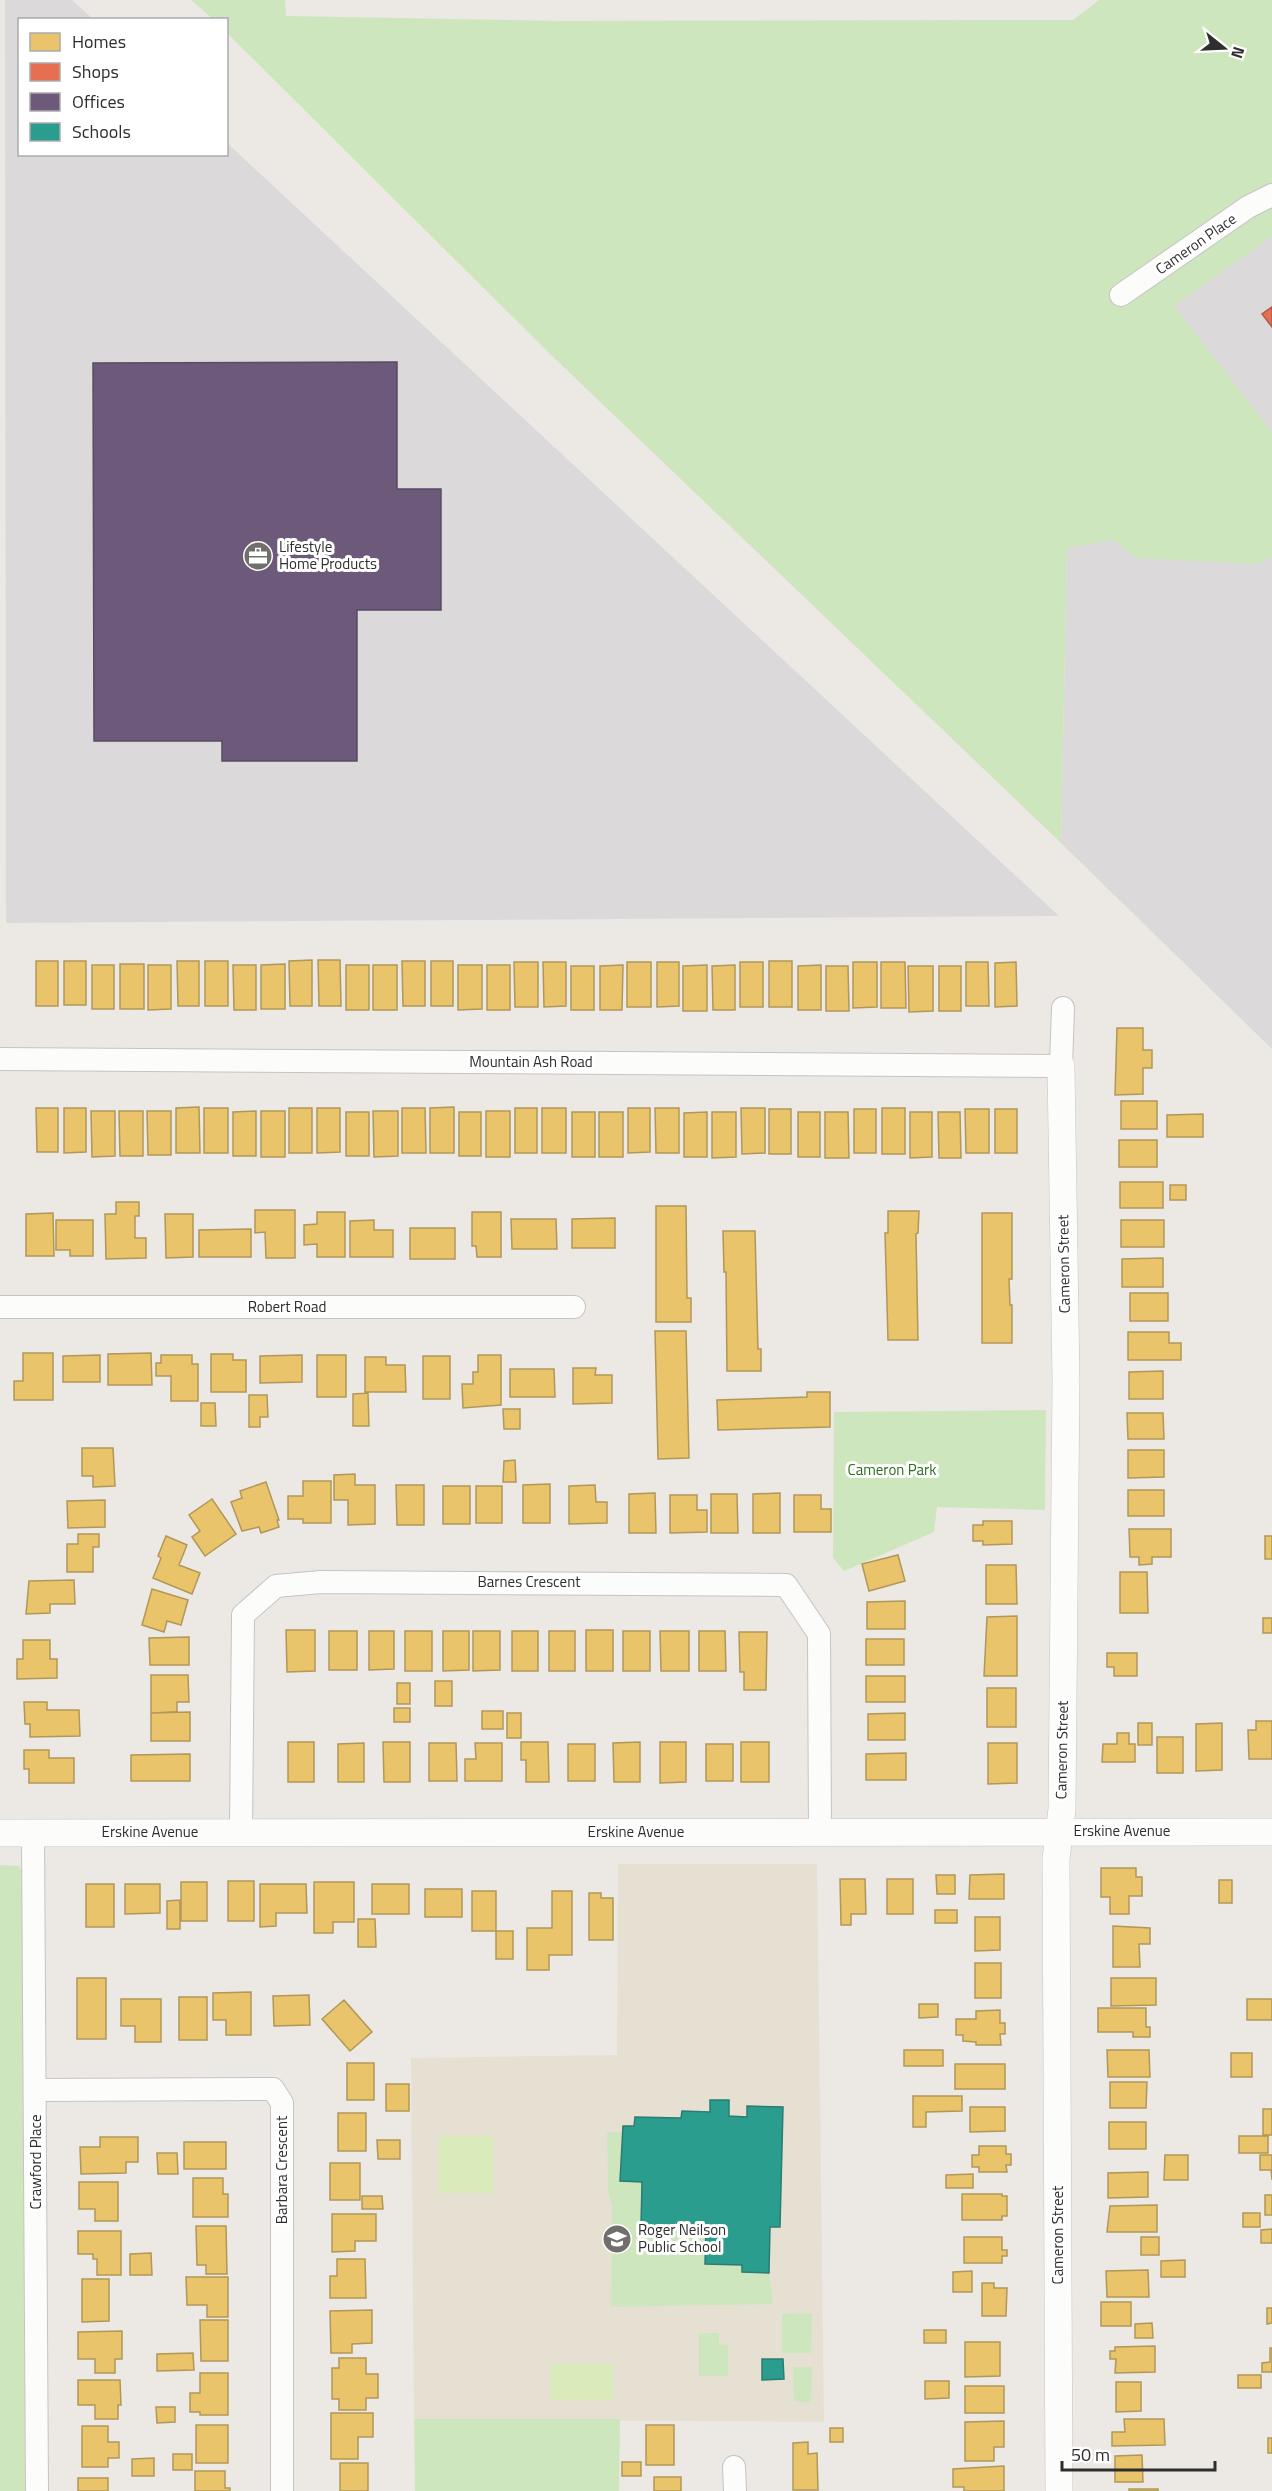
<svg xmlns="http://www.w3.org/2000/svg" width="1272" height="2491" font-family="'Titillium Web',sans-serif">
<style>
.industrial{fill:#dcd9db}
.education{fill:#e6e0d3}
.green{fill:#cee6be}
.pitch{fill:#d9eabb}
.homes{fill:#e9c46a;stroke:#b19758;stroke-width:1.5}
.shops{fill:#e76f51;stroke:#b05c46;stroke-width:1.5}
.offices{fill:#6d597a;stroke:#5a4c63;stroke-width:1.5}
.schools{fill:#2a9d8f;stroke:#2b7c72;stroke-width:1.5}
.lines{fill:none;stroke-linecap:round;stroke-linejoin:round}
.minor-casing{stroke:#c5c4c5;stroke-width:24}
.tertiary-casing{stroke:#c5c4c5;stroke-width:28}
.minor{stroke:#fcfcfb;stroke-width:22}
.tertiary{stroke:#fcfcfb;stroke-width:27}
.labels{text-anchor:middle;stroke-width:6;stroke-linejoin:round;paint-order:stroke}
.street-label{font-size:15px;fill:#2e2e2e;stroke:#fff}
.poi-label{font-size:15px;fill:#2e2e2e;stroke:#fff;text-anchor:start}
.park-label{font-size:15px;fill:#2c6e1b;stroke:#fff}
</style>
<rect width="100%" height="100%" fill="#ece8e4"/>
<path class="industrial" d="M5 0H72L93 19 20 20V154H226L227 143 1059 916 6 923Z
M1272 236V432L1174 306Z
M1114 540 1256 564 1272 556V1049L1061 843 1067 547Z"/>
<path class="education" d="M618 1864H817L824 2422 414 2419 411 2058 617 2055Z"/>
<path class="green" d="M191 0H285L286 16 561 21 1073 20 1099 0H1272V236L1174 306 1272 432V556L1257 564 1135 558 1114 540 1067 548 1061 843 549 353 227 33 226 20 213 19Z
M1046 1410 1045 1510 937 1507 934 1532 844 1571 833 1558 834 1412Z
M0 1865 19 1866 23 1874 25 2491H0Z
M607 2132H622L620 2181 642 2182 641 2226 706 2227 742 2265V2272L769 2273 773 2304 611 2307 612 2207 608 2191Z
M812 2313 811 2353H782V2314Z
M699 2333H719V2344L728 2345V2376H699Z
M793 2367H812L811 2403 794 2401Z
M414 2419H620L619 2491H415Z"/>
<path class="pitch" d="M439 2136H493V2193H439Z
M550 2364H612L613 2400H550Z"/>
<path class="homes" d="M312 960V1006H290L289 961Z
M318 960H340L341 1006H319Z
M36 961H58V1006H36Z
M64 961H86V1005H64Z
M177 961H199V1006H178Z
M205 961H228V1006H205Z
M402 961H425V1006H403Z
M431 961H453V1006H431Z
M769 961H792V1007H769Z
M514 962H538V1007H515Z
M543 962H566V1006L544 1007Z
M627 962H651V1007H627Z
M657 962H679V1006L657 1007Z
M740 962H763V1007H740Z
M853 962H877V1007L853 1008Z
M881 962H905L906 1008H881Z
M966 962H988L989 1006H966Z
M1016 962 1017 1006 995 1007V963Z
M120 964H144V1009H120Z
M285 964V1009H261V965Z
M92 965H114V1009H92Z
M148 965H171V1009L148 1010Z
M233 965H256V1010H234Z
M346 965H369V1010H346Z
M373 965H397V1010H373Z
M458 965H482V1009L458 1010Z
M487 965H510V1010H487Z
M623 965 622 1010H600V966Z
M707 965V1011H683V966Z
M735 965V1010H713L712 966Z
M821 965V1010H798V966Z
M571 966H594V1010H571Z
M826 966H848L849 1011H826Z
M908 966H933V1011L909 1012Z
M939 966H961V1011H939Z
M1117 1028H1143V1050H1152V1068H1143V1094L1115 1095Z
M1121 1101H1157V1129H1121Z
M199 1107 200 1153H176V1108Z
M454 1107V1153H430V1108Z
M36 1108H58V1152H37Z
M64 1108H86V1152L64 1153Z
M204 1108H228V1153H204Z
M289 1108H312V1153H289Z
M317 1108H340V1152L317 1153Z
M402 1108H425L426 1153H402Z
M515 1108H537V1153H515Z
M542 1108H566V1153H542Z
M628 1108H650V1152L628 1153Z
M655 1108H679V1153H656Z
M741 1108H765V1153L742 1154Z
M882 1108H905V1154H882Z
M769 1109H791V1154H769Z
M854 1109H876V1153H854Z
M965 1109H989V1153H966Z
M995 1109H1017V1153H995Z
M91 1111H115V1156L92 1157Z
M119 1111H143V1156H120Z
M147 1111H171V1155H148Z
M256 1111V1156H233V1112Z
M261 1111H285V1157H261Z
M373 1111H398V1156L374 1157Z
M486 1111H510V1157H486Z
M346 1112H369V1156H346Z
M459 1112H481V1156H459Z
M572 1112H595V1157H572Z
M599 1112H623V1157H599Z
M707 1112V1157H684V1113Z
M712 1112H736V1157L712 1158Z
M798 1112H820V1157H798Z
M825 1112H848L849 1158H825Z
M910 1112H932V1157L910 1158Z
M938 1112H960L961 1158H939Z
M1203 1114V1137H1167V1115Z
M1119 1140H1157V1167H1119Z
M1120 1182H1163V1208H1120Z
M1170 1185H1186V1200H1170Z
M116 1202H139V1216H135V1238H146V1258L106 1259 105 1214H116Z
M656 1206H686L687 1298H691V1322H656Z
M255 1210H295V1258H266L265 1232 255 1233Z
M888 1211H919L918 1233 916 1234 918 1340H888L885 1233H888Z
M317 1212H345V1257H317V1244L304 1245V1225L317 1224Z
M472 1212H501V1257H477L476 1246H472Z
M53 1213 54 1256H26V1214Z
M982 1213H1012V1279H1009L1010 1305H1012V1343H982Z
M165 1214H193V1257L166 1258Z
M615 1218V1248H572V1219Z
M511 1219H556L557 1249H512Z
M56 1220H93V1256H70V1250H56Z
M374 1220V1230H393V1257H350V1221Z
M1121 1220H1164V1247H1121Z
M410 1228H455V1259H410Z
M251 1229V1257H199V1230Z
M723 1231H755L758 1349H761V1371H727L726 1272H724Z
M1163 1258V1287H1122V1259Z
M1130 1293H1168V1321H1130Z
M655 1331H686L689 1458 658 1459Z
M1128 1332H1169V1343H1181V1360H1128Z
M23 1353H53V1400H14V1381H23Z
M151 1353 152 1385H108V1354Z
M211 1354H233V1360H246V1392H211Z
M100 1355V1382H63V1356Z
M161 1355H192V1364H198V1401H171V1376H156V1363H161Z
M302 1355V1382L260 1383V1356Z
M317 1355H346V1397H317Z
M478 1355H501V1405L463 1408 462 1384H473V1372H478Z
M423 1356H450V1399H423Z
M365 1357H386V1365H405L406 1392H365Z
M573 1368H596L595 1375H612V1403L573 1404Z
M510 1369H554L555 1397H510Z
M1163 1371V1399H1129V1372Z
M807 1392H830V1427L718 1430 717 1400 807 1397Z
M368 1393 369 1426H353V1394Z
M249 1395H267L268 1417H260V1427H249Z
M201 1403H215L216 1426H201Z
M503 1409H520V1429H504Z
M1127 1413H1163L1164 1439H1128Z
M82 1448H113L115 1486 93 1487V1476H82Z
M1128 1450H1164V1477L1128 1478Z
M515 1460 516 1482H503L504 1461Z
M355 1474V1485H375V1524L348 1525V1500H334V1475Z
M303 1481H331V1523H303V1519H288V1496H303Z
M266 1482 279 1520H277L279 1527 261 1533 259 1527 242 1531 231 1502 242 1498 240 1491Z
M550 1484V1523H523V1485Z
M396 1485H424V1525H397Z
M595 1485 596 1502H607V1523L569 1524V1486Z
M443 1486H470V1524H443Z
M476 1486H502V1523H476Z
M1128 1490H1164V1516H1128Z
M655 1493 656 1533H629V1494Z
M780 1493V1533H753V1494Z
M711 1494H737L738 1533H711Z
M670 1495H697V1510H707V1532L670 1533Z
M794 1495H821V1509H831V1532H794Z
M212 1499 236 1534 205 1556 192 1537 200 1531 189 1515Z
M105 1500V1527L68 1528 67 1501Z
M983 1521H1012V1544L983 1545V1541H973V1525H983Z
M1129 1529H1171V1557H1152V1564L1139 1565V1557H1130Z
M78 1534H99V1547H93V1572H67V1544H78Z
M166 1536 187 1545 179 1565 200 1573 192 1594 153 1578 161 1558 158 1556Z
M1265 1536H1272V1559H1265Z
M898 1555 905 1581 869 1591 862 1564Z
M986 1565H1016L1017 1604H986Z
M1120 1572H1147L1148 1613H1120Z
M74 1580 75 1604H50V1613L26 1614 29 1581Z
M152 1589 188 1600 181 1625 167 1621 164 1632 142 1625Z
M905 1601V1629H867V1602Z
M1017 1616V1676H984L987 1617Z
M1263 1618H1272V1633H1263Z
M286 1630H315V1671L287 1672Z
M586 1630H613V1671H586Z
M329 1631H357V1670H329Z
M369 1631H394V1669L369 1670Z
M405 1631H432V1671H405Z
M443 1631H469V1670L443 1671Z
M473 1631H500V1670L473 1671Z
M512 1631H538V1671H512Z
M549 1631H575V1671H549Z
M623 1631H650V1671H623Z
M660 1631H689V1671H661Z
M699 1631H725L726 1671H699Z
M739 1632H767L766 1690H744V1672H740Z
M189 1637V1665H150L149 1638Z
M866 1639H904V1665H866Z
M23 1640H50V1659H57V1678L17 1679V1659H23Z
M1107 1653H1137V1676H1114V1667H1107Z
M151 1675H188L189 1702H177V1712L151 1713Z
M866 1676H905V1702H866Z
M435 1681H452V1706H435Z
M397 1683H410V1704H397Z
M987 1688H1016V1727H987Z
M24 1702H47V1710H79L80 1736 30 1737V1724H25Z
M394 1708H410V1722H394Z
M482 1711H503V1729H482Z
M190 1712V1741H151V1713Z
M507 1713H521V1738H507Z
M905 1713V1740H868V1714Z
M1256 1721H1272V1759H1249L1248 1730H1256Z
M1138 1723H1152V1745H1138Z
M1222 1723V1770L1196 1771V1724Z
M1117 1733H1129V1744H1135V1762H1102L1103 1744H1117Z
M1157 1737H1183V1773H1157Z
M288 1742H314V1782H288Z
M383 1742H410V1782H384Z
M521 1742H548L549 1782H526V1760H521Z
M640 1742V1782H614L613 1743Z
M660 1742H686V1782L660 1783Z
M741 1742H769V1782H741Z
M364 1743V1782H338V1744Z
M429 1743H456L457 1781H429Z
M475 1743H502V1781H465V1759H476Z
M988 1743H1017V1783L988 1784Z
M568 1744H595V1781H568Z
M706 1744H733V1781H706Z
M24 1750H49V1758H74V1783H29V1769H24Z
M906 1753V1780H866V1754Z
M190 1754V1781H131V1755Z
M1101 1868H1136V1877H1142V1896H1129V1914H1110V1897H1101Z
M1004 1874V1899H969L970 1875Z
M936 1875H955V1894H937Z
M840 1879H865L866 1914H851V1925H841Z
M887 1879H913V1914H887Z
M1219 1880H1232V1903H1219Z
M228 1881H254V1921H228Z
M181 1882H207V1921H181Z
M314 1882H354V1922H333V1933H314Z
M86 1884H114V1927H86Z
M125 1884H160V1913L125 1914Z
M260 1884H306L307 1913H276V1926L260 1927Z
M372 1884H409V1914H372Z
M425 1889H462V1917H425Z
M472 1891H496V1931H472Z
M552 1891H572V1955H549V1970H527V1928H552Z
M589 1893H601V1898H613V1940H589Z
M180 1900V1929H167V1901Z
M935 1910H957V1923H935Z
M975 1917H1000V1950L975 1951Z
M358 1919H375L376 1947H358Z
M1113 1926 1150 1928V1944H1139L1140 1967H1113Z
M496 1931H513V1959H496Z
M975 1963H1001V1998H975Z
M77 1978H106V2039H77Z
M1111 1978H1156V2005L1111 2006Z
M251 1992V2035H226V2020H213V1993Z
M309 1995 310 2025 274 2026 273 1996Z
M179 1997H207V2040H179Z
M121 1999H161V2042H135V2026H121Z
M1247 1999H1272V2020H1247Z
M344 2000 372 2032 350 2051 322 2019Z
M919 2004H938V2017L919 2018Z
M1098 2008H1146V2027H1150V2037H1133V2032H1098Z
M1000 2010V2023H1005V2034H1000L1001 2045H976V2042L963 2041V2035H956V2019H976V2011Z
M904 2050H943V2066H904Z
M1107 2050H1149L1150 2077H1108Z
M1231 2053H1252V2077H1231Z
M347 2063H374V2100H347Z
M955 2064H1005V2089H955Z
M1110 2082H1147L1146 2108H1110Z
M386 2084H409V2111H386Z
M913 2096H962V2111L926 2112V2127H913Z
M970 2107H1005V2131L970 2132Z
M1263 2109H1272V2135H1263Z
M338 2113H366V2151H338Z
M1109 2122H1146V2149H1109Z
M1239 2136H1268V2153H1239Z
M100 2137H138V2162H126V2173L81 2174 80 2147H100Z
M377 2140H400V2159H378Z
M184 2142H226V2169H184Z
M979 2146H1006V2154H1011V2165H1006L1007 2172H979V2167H972V2155H979Z
M157 2153H177L178 2174H158Z
M1165 2155H1188V2180H1164Z
M1260 2155H1272V2180L1271 2170H1260Z
M330 2163H360V2200H330Z
M1148 2172V2197L1108 2198V2173Z
M973 2174V2188H946V2175Z
M193 2178H223V2194H228V2217H193Z
M79 2182H118V2221H95V2209H79Z
M962 2194H1002V2196H1007V2216H1002V2220H962Z
M1265 2195H1272V2215H1265Z
M362 2196H382L383 2209H362Z
M1157 2205V2232H1107L1110 2206Z
M1243 2213H1260V2227H1243Z
M332 2214H376V2241H355V2251L332 2252Z
M196 2226H226L227 2274H206V2265H197Z
M1272 2229V2243H1261V2230Z
M78 2231H121V2275H97V2259H93V2254H78Z
M964 2237H1002V2250H1007V2256H1002V2263H964Z
M1141 2237H1159V2255H1141Z
M151 2253 152 2275H130V2254Z
M337 2259H365L366 2298H330V2276H337Z
M1185 2260V2277H1161V2261Z
M1148 2270 1149 2297H1107L1106 2271Z
M972 2271V2292H953V2272Z
M186 2277H228V2317H207V2305H187Z
M82 2279H109V2321L82 2322Z
M982 2283H994V2288H1007L1006 2316H982Z
M1101 2302H1131V2326H1101Z
M1267 2308H1272V2323L1267 2324Z
M372 2310V2343L352 2344V2353H331L330 2311Z
M200 2320H228V2361H201Z
M1152 2323 1153 2338H1135V2324Z
M924 2330H946V2343H924Z
M122 2331V2359H115V2373H95V2359H78V2332Z
M965 2342H1000V2376L965 2377Z
M1155 2346V2372L1115 2373 1116 2359H1110V2351H1115V2347Z
M1270 2348H1272V2372H1262V2363L1270 2362Z
M193 2353 194 2370 157 2371V2354Z
M339 2358H366V2374H378V2398H366V2410H339V2399H332V2368H339Z
M200 2373H228V2415H200V2412H190V2393H200Z
M1238 2375H1261V2388H1238Z
M78 2380H120L121 2405H118V2419H95V2405H78Z
M925 2381H949V2398L925 2399Z
M1116 2382H1141V2411L1116 2412Z
M965 2386H1004V2413H965Z
M156 2407H175V2422L157 2423Z
M331 2413H373V2437H358V2459H331Z
M1124 2419H1164L1165 2445 1112 2446V2432H1125Z
M1004 2421V2447H994V2461H965V2422Z
M196 2425H228V2463H196Z
M646 2425H674V2465H646Z
M82 2426H108V2442H119V2458H108V2467H82Z
M830 2428H843V2442H830Z
M1268 2438H1272V2453H1268Z
M808 2442V2454L817 2453 818 2490H793V2443Z
M173 2454H192V2470H173Z
M1142 2455 1143 2482H1115V2456Z
M154 2458V2476H132V2459Z
M622 2462H641V2476H622Z
M340 2463H368V2491H340Z
M1004 2466V2491H964V2487H953V2469Z
M195 2471H225V2488H230V2491H195Z
M654 2477H681V2491H654Z
M78 2478H108V2491H78Z
M1129 2489H1158V2491H1129Z"/>
<path class="shops" d="M1272 307V327L1262 314Z"/>
<path class="offices" d="M397 362V489H441V610H357V761H222V741H94L93 363Z"/>
<path class="schools" d="M710 2100H729V2116L747 2117V2106L783 2107 780 2227H770L769 2273 742 2272V2265L705 2264 706 2227 641 2226 642 2182 620 2181 623 2126H634L635 2117 681 2118 682 2111 710 2112Z
M762 2359H783L784 2379 762 2380Z"/>
<g class="lines">
<g class="minor-casing">
<path id="minor" d="M1121 295 1248 207 1272 195
M0 1059 1061 1066 1063 1008
M0 1307H574
M241 1832 243 1615 276 1586 321 1582 786 1585 819 1634 820 1833
M33 1833 37 2491
M36 2090 273 2089 282 2103V2491
M734 2467 735 2491"/>
</g>
<g class="tertiary-casing">
<path id="tertiary" d="M0 1833 1272 1832
M1059 2491 1056 1859 1062 1809 1066 1380 1061 1066"/>
</g>
<use href="#minor" class="minor"/>
<use href="#tertiary" class="tertiary"/>
</g>
<defs>
<g id="office-disc" transform="scale(1.5)"><circle r="9.5" fill="#706f6e" stroke="#fff"/><path d="M-6-3h4V-5.5h4V-3h4V5H-6ZM-1-4.5V-3h2v-1.5ZM-6 0V1H6V0Z" fill="#fff"/></g>
<g id="school-disc" transform="scale(1.5)"><circle r="9.5" fill="#706f6e" stroke="#fff"/><path d="M0-5L7-2L0 1L-7-2ZM-4 1L0 2.5L4 1V4Q0 6-4 4Z" fill="#fff"/></g>
</defs>
<g fill-rule="evenodd">
<use href="#office-disc" x="258" y="556"/>
<use href="#school-disc" x="617" y="2239"/>
</g>
<g class="labels">
<g class="street-label">
<text transform="translate(1196 244) rotate(-35)" y="5">Cameron Place</text>
<text x="531" y="1067">Mountain Ash Road</text>
<text transform="translate(1064 1264) rotate(-91)" y="5">Cameron Street</text>
<text x="287" y="1312">Robert Road</text>
<text x="529" y="1587">Barnes Crescent</text>
<text transform="translate(1062 1750) rotate(-89)" y="5">Cameron Street</text>
<text x="1122" y="1836">Erskine Avenue</text>
<text x="150" y="1837">Erskine Avenue</text>
<text x="636" y="1837">Erskine Avenue</text>
<text transform="translate(36 2162) rotate(-90)" y="5">Crawford Place</text>
<text transform="translate(282 2170) rotate(-90)" y="5">Barbara Crescent</text>
<text transform="translate(1058 2235) rotate(-90)" y="5">Cameron Street</text>
</g>
<g class="poi-label">
<text x="279" y="552">Lifestyle<tspan x="279" dy="17">Home Products</tspan></text>
<text x="638" y="2235">Roger Neilson<tspan x="638" dy="17">Public School</tspan></text>
</g>
<g class="park-label">
<text x="892" y="1475">Cameron Park</text>
</g>
</g>
<rect x="18" y="18" width="210" height="138" fill="#ffffff" stroke="#ababab" stroke-width="1.5"/>
<rect x="30" y="33" width="30" height="18" fill="#e9c46a" stroke="#ababab" stroke-width="1.5"/>
<text x="72" y="48" font-size="18" fill="#2e2e2e">Homes</text>
<rect x="30" y="63" width="30" height="18" fill="#e76f51" stroke="#ababab" stroke-width="1.5"/>
<text x="72" y="78" font-size="18" fill="#2e2e2e">Shops</text>
<rect x="30" y="93" width="30" height="18" fill="#6d597a" stroke="#ababab" stroke-width="1.5"/>
<text x="72" y="108" font-size="18" fill="#2e2e2e">Offices</text>
<rect x="30" y="123" width="30" height="18" fill="#2a9d8f" stroke="#ababab" stroke-width="1.5"/>
<text x="72" y="138" font-size="18" fill="#2e2e2e">Schools</text>
<g transform="translate(1224 48) rotate(108)" stroke="#ffffff" stroke-width="4.5" paint-order="stroke">
<path d="M0-4.5L10 22L0 15L-10 22Z" fill="#2e2e2e"/>
<text y="-9" font-size="16" font-weight="bold" text-anchor="middle" fill="#2e2e2e">N</text>
</g>
<path d="M1062 2461v9h153v-9" fill="none" stroke="#2e2e2e" stroke-width="3"/>
<text x="1071" y="2461" font-size="18" fill="#2e2e2e" stroke="#ffffff" stroke-width="4.5" paint-order="stroke">50 m</text>
</svg>
